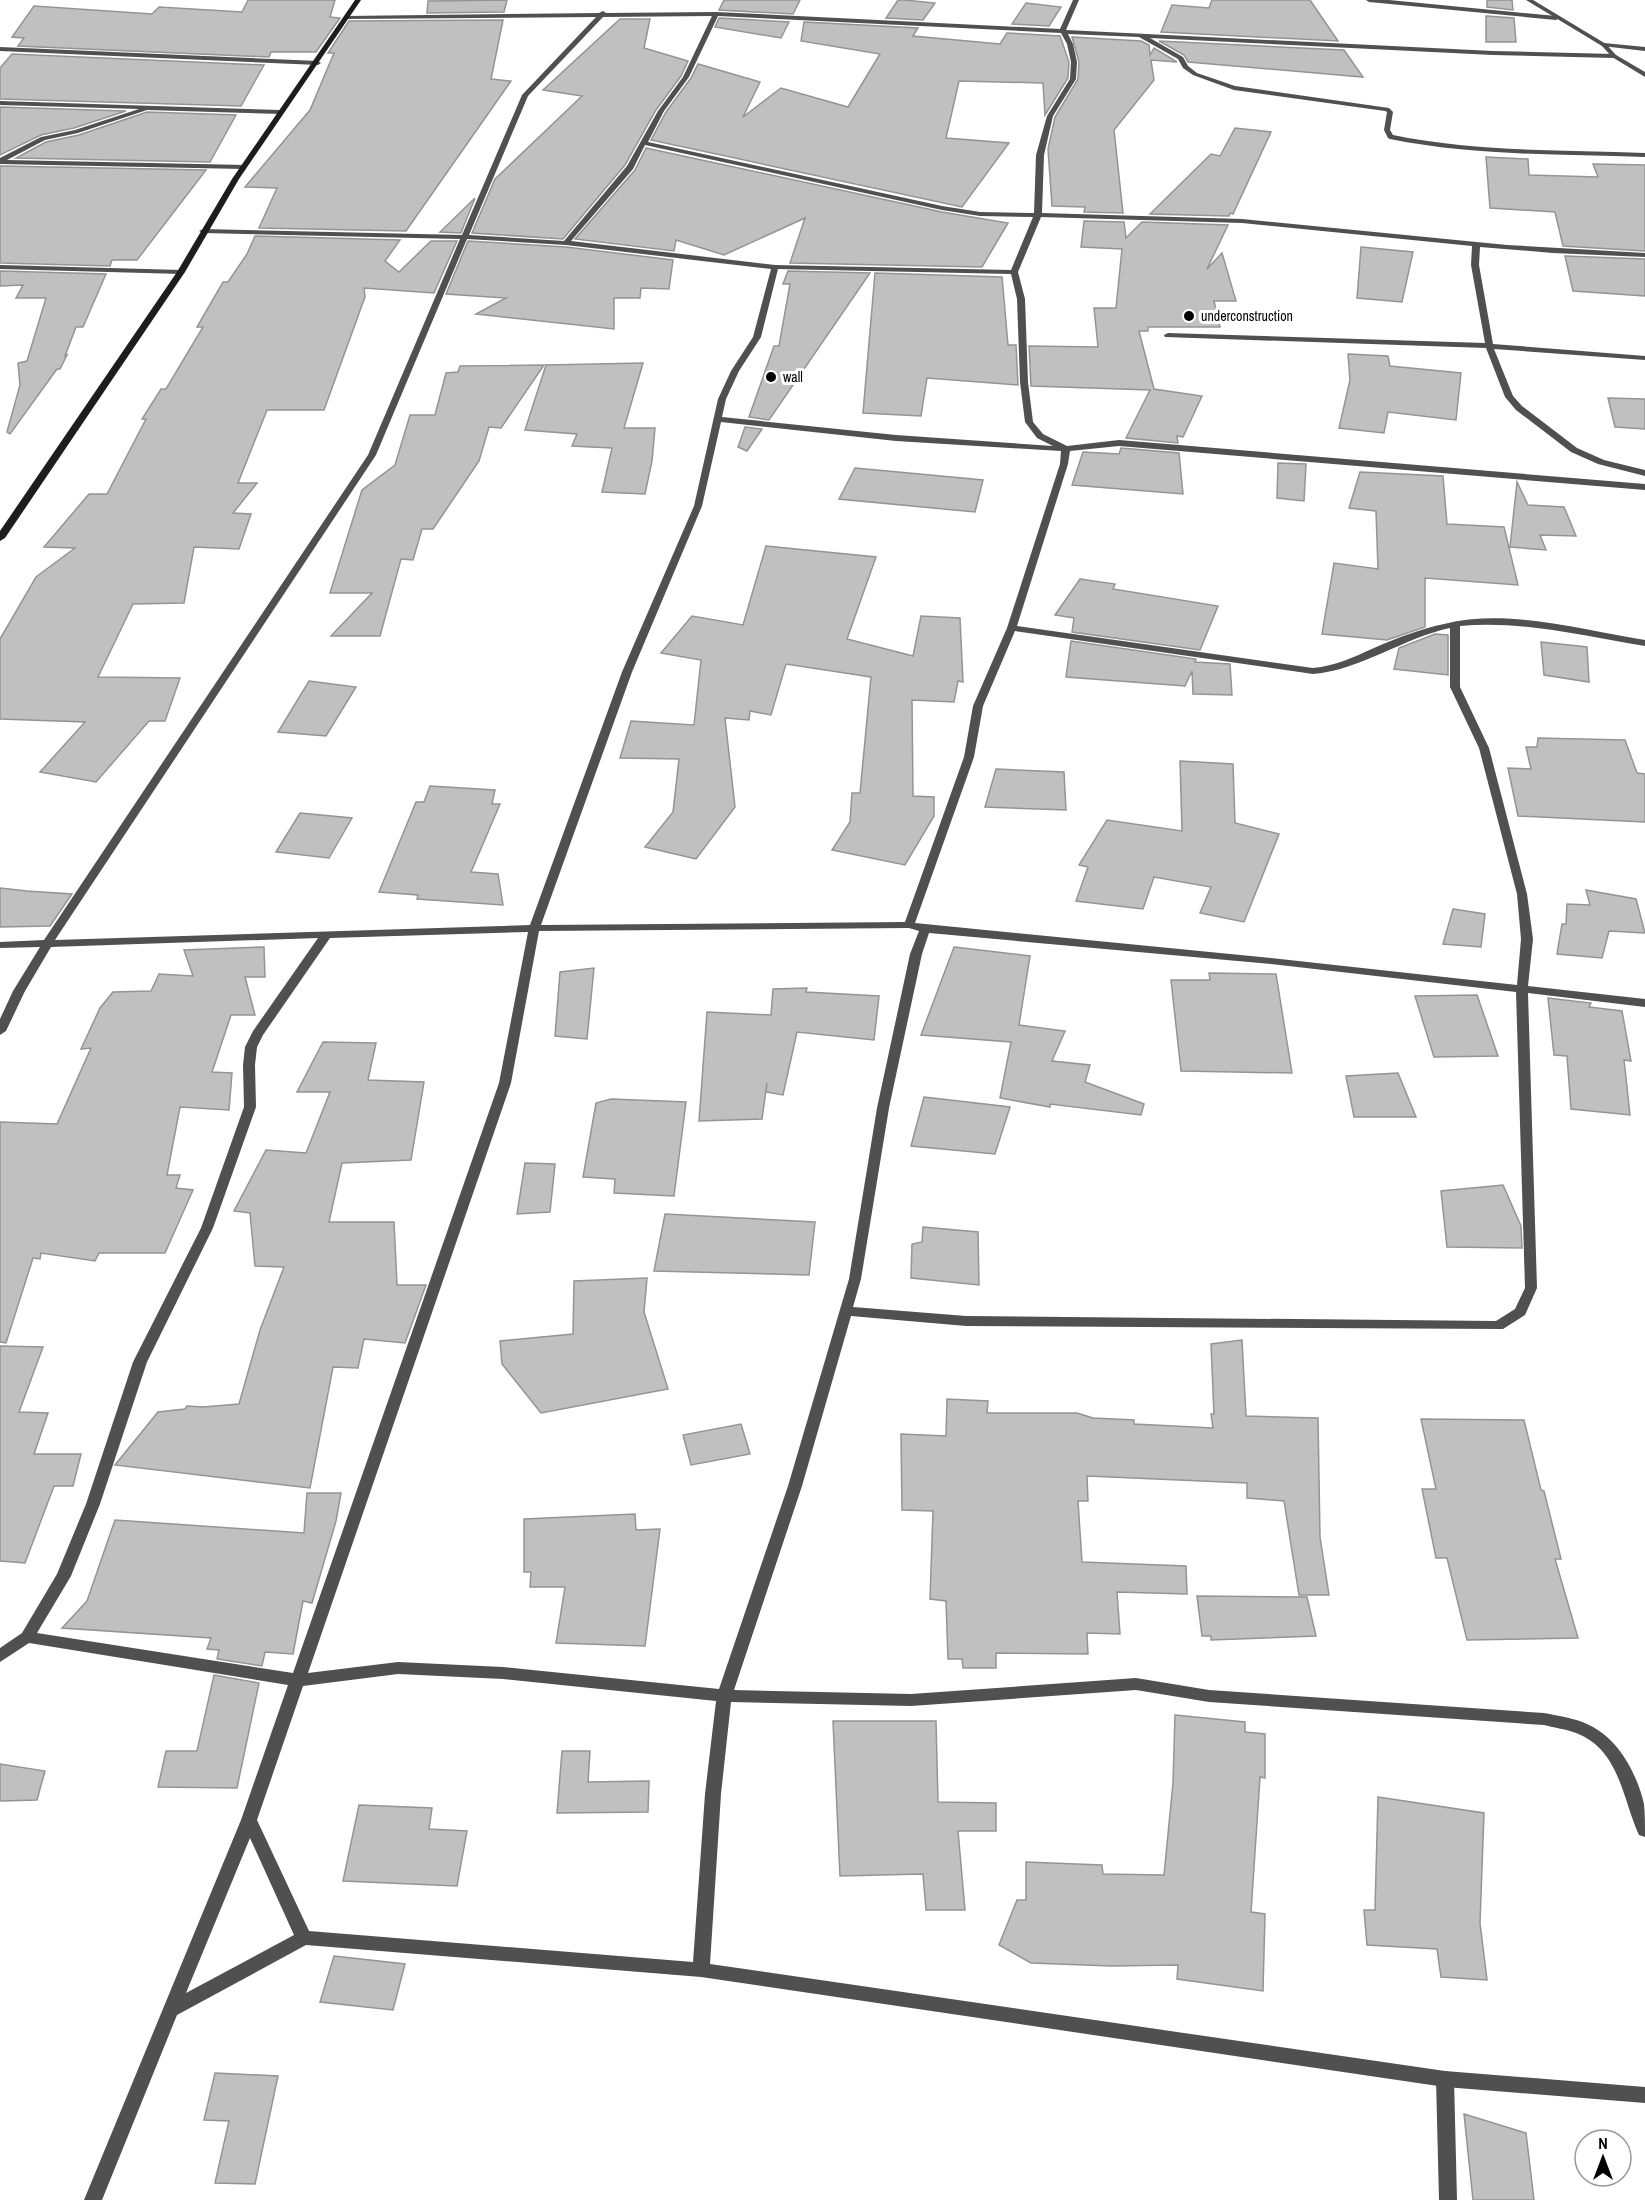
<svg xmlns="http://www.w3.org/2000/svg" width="1645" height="2200" font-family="'Archivo Narrow',sans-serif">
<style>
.building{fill:#c0c0c0;stroke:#949494;stroke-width:1.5}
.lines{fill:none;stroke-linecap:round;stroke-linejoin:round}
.service{fill:#505050;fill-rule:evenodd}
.minor{fill:#505050;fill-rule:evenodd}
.tertiary{fill:#505050;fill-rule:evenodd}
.secondary{fill:#1d1d1d;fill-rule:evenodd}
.poi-dot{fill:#000;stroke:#fff;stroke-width:2}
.labels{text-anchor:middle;stroke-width:6;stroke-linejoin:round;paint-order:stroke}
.far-poi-label{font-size:14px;fill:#000;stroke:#fff;text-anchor:start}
</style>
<rect width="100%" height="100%" fill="#fff"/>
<path class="building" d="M248 0H335L330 17 340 18 316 52H271L269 57 18 46 24 38 12 37 34 6 152 14 159 7 242 12Z
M507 0 504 12 427 13 428 1Z
M724 0H800L793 14 719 10Z
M898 0H904L935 3 923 20 886 18Z
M1212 0H1310L1338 41 1161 32 1172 5 1209 8Z
M1487 0H1512L1513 10 1487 7Z
M1026 3 1061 7 1049 26 1012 24Z
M1486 16 1514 18 1516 42H1486Z
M719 18 789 22 781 38 715 27Z
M620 19H650L644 48 688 61 681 76 656 110 625 165 563 239 472 233 495 179 582 96 543 90Z
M503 20 491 79 511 81 406 231 259 228 277 188 245 187 310 110 334 53H328L349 21Z
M804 22 918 28 913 36 1000 44 1007 33 1060 36 1069 62 1068 78 1045 115 1043 83 959 81 946 138 1009 143 962 207 651 140 666 112 691 78 698 64 760 82 743 117 781 88 848 107 880 54 801 41Z
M1072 37 1141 41 1149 45 1150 55 1154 48 1177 62 1151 60 1154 80 1114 130 1123 213 1084 212 1085 207 1052 206 1048 149 1055 117 1078 79 1079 62Z
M1159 41 1344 50 1363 77 1188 62 1184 55Z
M12 54 264 65 241 106 0 99V68Z
M0 107 126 111 74 128 41 135 0 155Z
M147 112 236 115 210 162 16 158 46 142 79 135Z
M1235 128 1271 132 1233 214 1230 213 1229 216 1150 214 1211 154 1220 156Z
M646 148 942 212 1008 223 982 267 790 263 805 218 724 255 676 240 674 251 575 239 635 170Z
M1486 157 1528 159 1529 175 1598 177 1593 164 1645 165V251L1563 246 1555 212 1490 208Z
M0 166 206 170 137 260H112L110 266 0 263Z
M475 198 461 233 440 232Z
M1084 221 1124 222 1126 238 1142 222 1228 225 1207 269 1222 253 1236 301H1214L1220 327H1148V331H1139L1154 389 1202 396 1183 437 1177 436 1178 443 1126 438 1150 390 1031 386 1029 346 1098 347 1094 308H1116L1122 249 1081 247Z
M255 236 400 240 385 261 399 272 431 241H457L434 293 364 288 365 297 324 410H267L238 483H257L233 513 251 514 239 549 194 547 184 603 133 604 98 677 180 678 165 721H149L96 782 40 772 85 722 0 719V639L36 577 75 548 44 547 89 494H107L146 419H142L161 389H166L203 327H197L223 282H228L247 254Z
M468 241 566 247 673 260 669 289 641 288 640 298H614V329L476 314 506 298 446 294Z
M1361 247 1413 252 1402 302 1357 298Z
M1565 256 1645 259V296L1573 291Z
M0 271 106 274 83 327H76L65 356 67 355 60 369H57L10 434 7 432 20 385 18 363 27 361 46 298H16L23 285 0 286Z
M788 271 870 273 769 420 749 417 774 346H779L790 284H783Z
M875 273 1002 277 1008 345H1016L1018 385 927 378 921 416 863 413Z
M1348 354 1388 356 1390 366 1461 373 1456 420 1388 412 1384 433 1339 428 1350 380Z
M643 363 624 428H655L652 461 645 494 602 492 612 448 572 446 577 434 525 430 546 365Z
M544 365 501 428 489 427 479 461 433 529H422L413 560 401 559 380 636H331L372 593H330L362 490 395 465 410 415H435L446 373 458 372 460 366Z
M1608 398 1645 399V429L1615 427Z
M745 427 762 429 747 451 738 447Z
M1121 448 1179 453 1183 494 1072 485 1083 452 1119 454Z
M1278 463 1306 464 1304 501 1277 498Z
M855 468 983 480 975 512 839 499Z
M1360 472 1443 476 1447 524 1504 527 1518 585 1425 578V627L1387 640 1322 634 1334 563 1378 569 1376 511 1349 508Z
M1517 482 1528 505 1564 507 1576 536 1540 535 1546 550 1510 547Z
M766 546 876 557 847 639 913 656 921 616 960 618 963 682 958 681 954 702 912 700 913 796 934 797V816L905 865 832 850 850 822 852 793H860L871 677 786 664 771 715 750 711 749 720 725 718 735 807 696 859 645 847 673 812 679 759 620 758 631 721 694 725 701 660 661 653 692 616 743 625Z
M1080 579 1115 584 1113 589 1218 606 1200 650 1072 632 1074 618 1055 615Z
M1435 634 1448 635V675L1394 669 1399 648Z
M1071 641 1196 659 1195 662 1230 664 1232 695 1193 694 1192 671 1185 686 1066 677Z
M1541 642 1587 647 1589 682 1544 675Z
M309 681 356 687 326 736 278 732Z
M1538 738 1625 740 1637 773 1645 774V822L1518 816 1508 768 1531 769 1526 747H1537Z
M1180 761 1233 764 1235 823 1279 834 1244 922 1200 913 1211 887 1154 877 1143 909 1076 901 1088 867 1079 865 1107 820 1182 831Z
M996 769 1064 772 1066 810 985 807Z
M430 786 495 790 492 804H500L471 872 498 874 503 905 417 899 418 895 379 892 416 802H424Z
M300 813 352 818 329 858 276 852Z
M0 888 27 891 72 894 50 926 0 927Z
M1586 890 1636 899 1645 933 1609 931 1602 958 1557 954 1562 924H1566L1567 904 1590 905Z
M1453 909 1485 914 1481 947 1443 944Z
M264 947 265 977H245L255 1015H231L212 1072 232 1073 229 1110 180 1107 167 1175H180L176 1188 193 1190 165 1253H99L95 1261 41 1253 40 1259 33 1258 6 1343 0 1342V1122L57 1124 91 1048 81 1049 100 1008 113 992 151 991 159 974 193 976 184 950Z
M954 947 1030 956 1019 1025 1065 1031 1052 1061 1090 1065 1085 1082 1144 1104 1141 1115 1050 1104V1107L1000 1098 1011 1042 921 1035Z
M594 968 587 1039 555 1036 560 972Z
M1209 973 1276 974 1292 1073 1181 1071 1171 980H1210Z
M807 988 806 992 879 996 874 1040 797 1032 783 1095 766 1092 767 1083 762 1119 699 1121 707 1012 771 1015 773 989Z
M1477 995 1498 1056 1434 1057 1415 996Z
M1548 998 1591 1003 1589 1007 1622 1011 1631 1061 1624 1060 1630 1115 1571 1109 1567 1056 1554 1055Z
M323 1042 376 1043 368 1080 424 1082 411 1160 342 1163 329 1222H394L397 1285H426L405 1343 364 1339 358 1368 333 1367 310 1488 115 1465 158 1412 185 1409 187 1406 203 1407 239 1404 260 1330 284 1267 255 1266 250 1213 234 1211 266 1150 306 1153 330 1092H297Z
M1398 1073 1416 1117H1354L1346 1076Z
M924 1097 1010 1107 995 1154 911 1146Z
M611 1099 686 1102 674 1196 614 1193 615 1179 583 1177 596 1103Z
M525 1163 555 1164 550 1212 517 1214Z
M1503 1185 1521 1226 1522 1248 1447 1247 1441 1191Z
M665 1214 815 1222 809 1275 654 1271Z
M923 1227 978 1232 979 1285 911 1278 912 1244 922 1242Z
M647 1278 644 1312 668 1389 541 1413 502 1364 500 1341 573 1334 574 1281Z
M1242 1340 1246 1416 1318 1418 1320 1537 1329 1595H1299L1284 1501 1247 1498V1483L1087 1476 1088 1501H1078L1082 1562 1186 1566 1187 1594 1117 1592 1120 1634 1087 1633 1088 1654 996 1653V1668H963L962 1659H948L946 1601 930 1599 933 1511 902 1510 901 1434 946 1436 947 1399 988 1401 987 1413H1077L1093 1418 1134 1420V1424L1213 1428 1211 1414H1214L1211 1344Z
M0 1346 43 1347 19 1412 48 1413 34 1454H81L73 1486H54L25 1563 0 1561Z
M1421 1419 1524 1420 1541 1490 1544 1491 1561 1559H1555L1578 1638 1467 1640 1447 1558H1436L1422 1489H1436Z
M741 1424 750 1454 691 1465 683 1435Z
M307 1493H341L336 1521 312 1603 303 1601 293 1654 265 1652 262 1666 217 1659 219 1650 207 1649 211 1638 62 1628 87 1601 115 1520 304 1533Z
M635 1514 636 1530 660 1529 645 1646 556 1643 565 1587H530L531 1572H524V1519Z
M1197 1596 1307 1597 1316 1636 1211 1640V1636H1202Z
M214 1675 259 1683 237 1788 158 1787 166 1751H197Z
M1175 1715 1245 1722V1732L1265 1734V1778L1260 1777 1251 1912 1265 1914 1263 1991 1177 1979 1178 1965 1111 1966 1031 1963 999 1945 1017 1900H1026V1862L1102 1865 1103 1874 1164 1875 1173 1783Z
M833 1721H936L938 1802 996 1803V1831H958L965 1910H926L923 1874 840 1876Z
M562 1751H590L588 1782 649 1781 648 1812 557 1813Z
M0 1764 45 1771 37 1800 0 1801Z
M1378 1797 1484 1813 1480 1923 1487 1980 1441 1977 1437 1949 1367 1945 1364 1910H1375Z
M359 1805 432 1808 429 1829 467 1831 457 1886 343 1881Z
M334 1956 405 1964 393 2010 320 2002Z
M215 2073 278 2076 255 2184 215 2183 229 2121 204 2120Z
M1464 2114 1526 2133 1534 2200H1473Z"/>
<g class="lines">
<path class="service" d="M1445 2071 1451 2073 1454 2079 1457 2200H1439L1436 2079 1439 2073Z"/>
<path class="minor" d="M1073 0H1079L1066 30 1493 51 1614 54 1617 56 1614 58 1493 55 1150 38 1183 57 1188 66 1197 73 1235 86 1389 108 1393 112 1390 130 1393 135C1476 152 1560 150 1645 153V157C1559 154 1474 156 1390 139L1388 138 1384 130 1387 112 1385 111 1234 90 1193 75 1183 68 1178 59 1139 37 1068 34 1073 44 1077 62 1076 79 1053 116 1044 155 1042 213 1242 219 1507 245 1645 253V257L1553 253 1480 247 1479 265 1493 344 1645 356V360L1494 349 1513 396 1522 406 1577 448 1604 460 1645 470V476L1598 464 1571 452 1516 410 1505 397 1486 348 1165 337 1164 335 1168 333 1485 343 1471 265 1472 246 1242 223 1041 217 1018 272 1025 299 1028 382 1033 422 1043 434 1067 446 1119 440 1645 484V490L1119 446 1070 451 1068 464 1017 626 1313 668C1335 666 1354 657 1374 648 1397 638 1420 629 1444 624 1509 608 1581 630 1645 640V646C1584 636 1522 620 1460 626V687L1489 748 1527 894 1533 939 1528 986 1645 999V1007L1528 993 1537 1288 1525 1315 1503 1329 966 1326 851 1316 802 1486 734 1690 911 1694 1136 1678 1209 1690 1544 1713C1559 1716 1575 1718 1589 1725 1619 1739 1637 1774 1644 1804 1645 1814 1645 1826 1645 1837L1639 1835C1622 1798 1620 1750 1576 1733 1566 1729 1555 1728 1544 1725L1209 1702 1136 1690 911 1706 731 1702 721 1794 710 1964 1445 2071 1645 2087V2103L1445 2087 701 1977 306 1945 177 2015 102 2200H84L241 1820 288 1685 29 1643 0 1662V1648L22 1633 57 1574 86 1504 133 1362 201 1228 244 1107 243 1065 245 1047 253 1031 318 938 51 947 25 991 6 1031 0 1035V1019L13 991 40 947 0 948V942L44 940 368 455 460 239 203 233 199 231 203 229 462 235 522 95 596 17 347 19 345 18V16L599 13 603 11 606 13 716 12 1060 29ZM712 16 683 77 658 111 627 166 564 241 469 235 528 96 603 17ZM718 16 1061 33 1067 44 1071 62 1070 79 1047 116 1036 155 1034 213 980 212 942 206 648 142 664 111 689 77ZM645 145 942 210 980 216 1033 217 1011 270 775 265 571 241 633 169ZM467 239 566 245 771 269 753 337 731 371 718 399 694 506 622 672 530 925 55 940 376 455ZM778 269 1011 274 1017 299 1020 382 1025 422 1037 438 1053 446 896 435 722 417 726 399 739 371 761 337ZM721 422 896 441 1061 451 1060 464 1007 628 973 706 964 757 905 922 541 925 632 672 702 506ZM1450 628V687L1479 748 1517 894 1521 939 1517 985 1271 958 915 923 974 757 983 706 1015 631 1313 674C1361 670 1403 638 1450 628ZM909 928 919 931 910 954 877 1108 849 1279 788 1486 719 1689 503 1667 398 1662 308 1673 511 1083 539 931ZM528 932 499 1083 293 1673 37 1633 71 1576 100 1504 147 1362 213 1228 256 1107 255 1065 257 1047 263 1035 330 938ZM929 933 1271 964 1516 992 1525 1288 1515 1309 1496 1321 966 1316 853 1307 861 1279 889 1108 922 954ZM398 1674 503 1679 716 1701 705 1794 693 1962 309 1931 257 1820 303 1686ZM250 1838 294 1935 186 1993Z
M1366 0H1389L1556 16 1559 18 1556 20 1369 2Z
M1604 43 1645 47V51L1602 46 1601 45Z
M0 47 318 61 321 63 318 65 0 51Z
M0 101 281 110 284 112 281 114 147 110 78 133 45 140 7 160 246 165V169H243L0 164V158L41 137 75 130 139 109 0 105Z
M0 265 181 270 185 272 181 274 0 269Z"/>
<path class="tertiary" d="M1526 0H1533L1606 44 1616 55 1645 72V77L1612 57 1602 46Z"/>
<path class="secondary" d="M355 0H361L239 179 185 272 5 538 0 541V531L177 272 232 179Z"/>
</g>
<g class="poi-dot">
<circle cx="1189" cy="316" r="6"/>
<circle cx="771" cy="377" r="6"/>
</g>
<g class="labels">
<g class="far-poi-label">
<text x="1201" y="321">underconstruction</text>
<text x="783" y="382">wall</text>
</g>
</g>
<g transform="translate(1603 2158)"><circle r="28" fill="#ffffff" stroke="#999999" stroke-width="1.5"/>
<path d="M0-4.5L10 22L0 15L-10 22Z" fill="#000000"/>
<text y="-9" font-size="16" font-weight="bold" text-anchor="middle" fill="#000000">N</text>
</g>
</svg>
